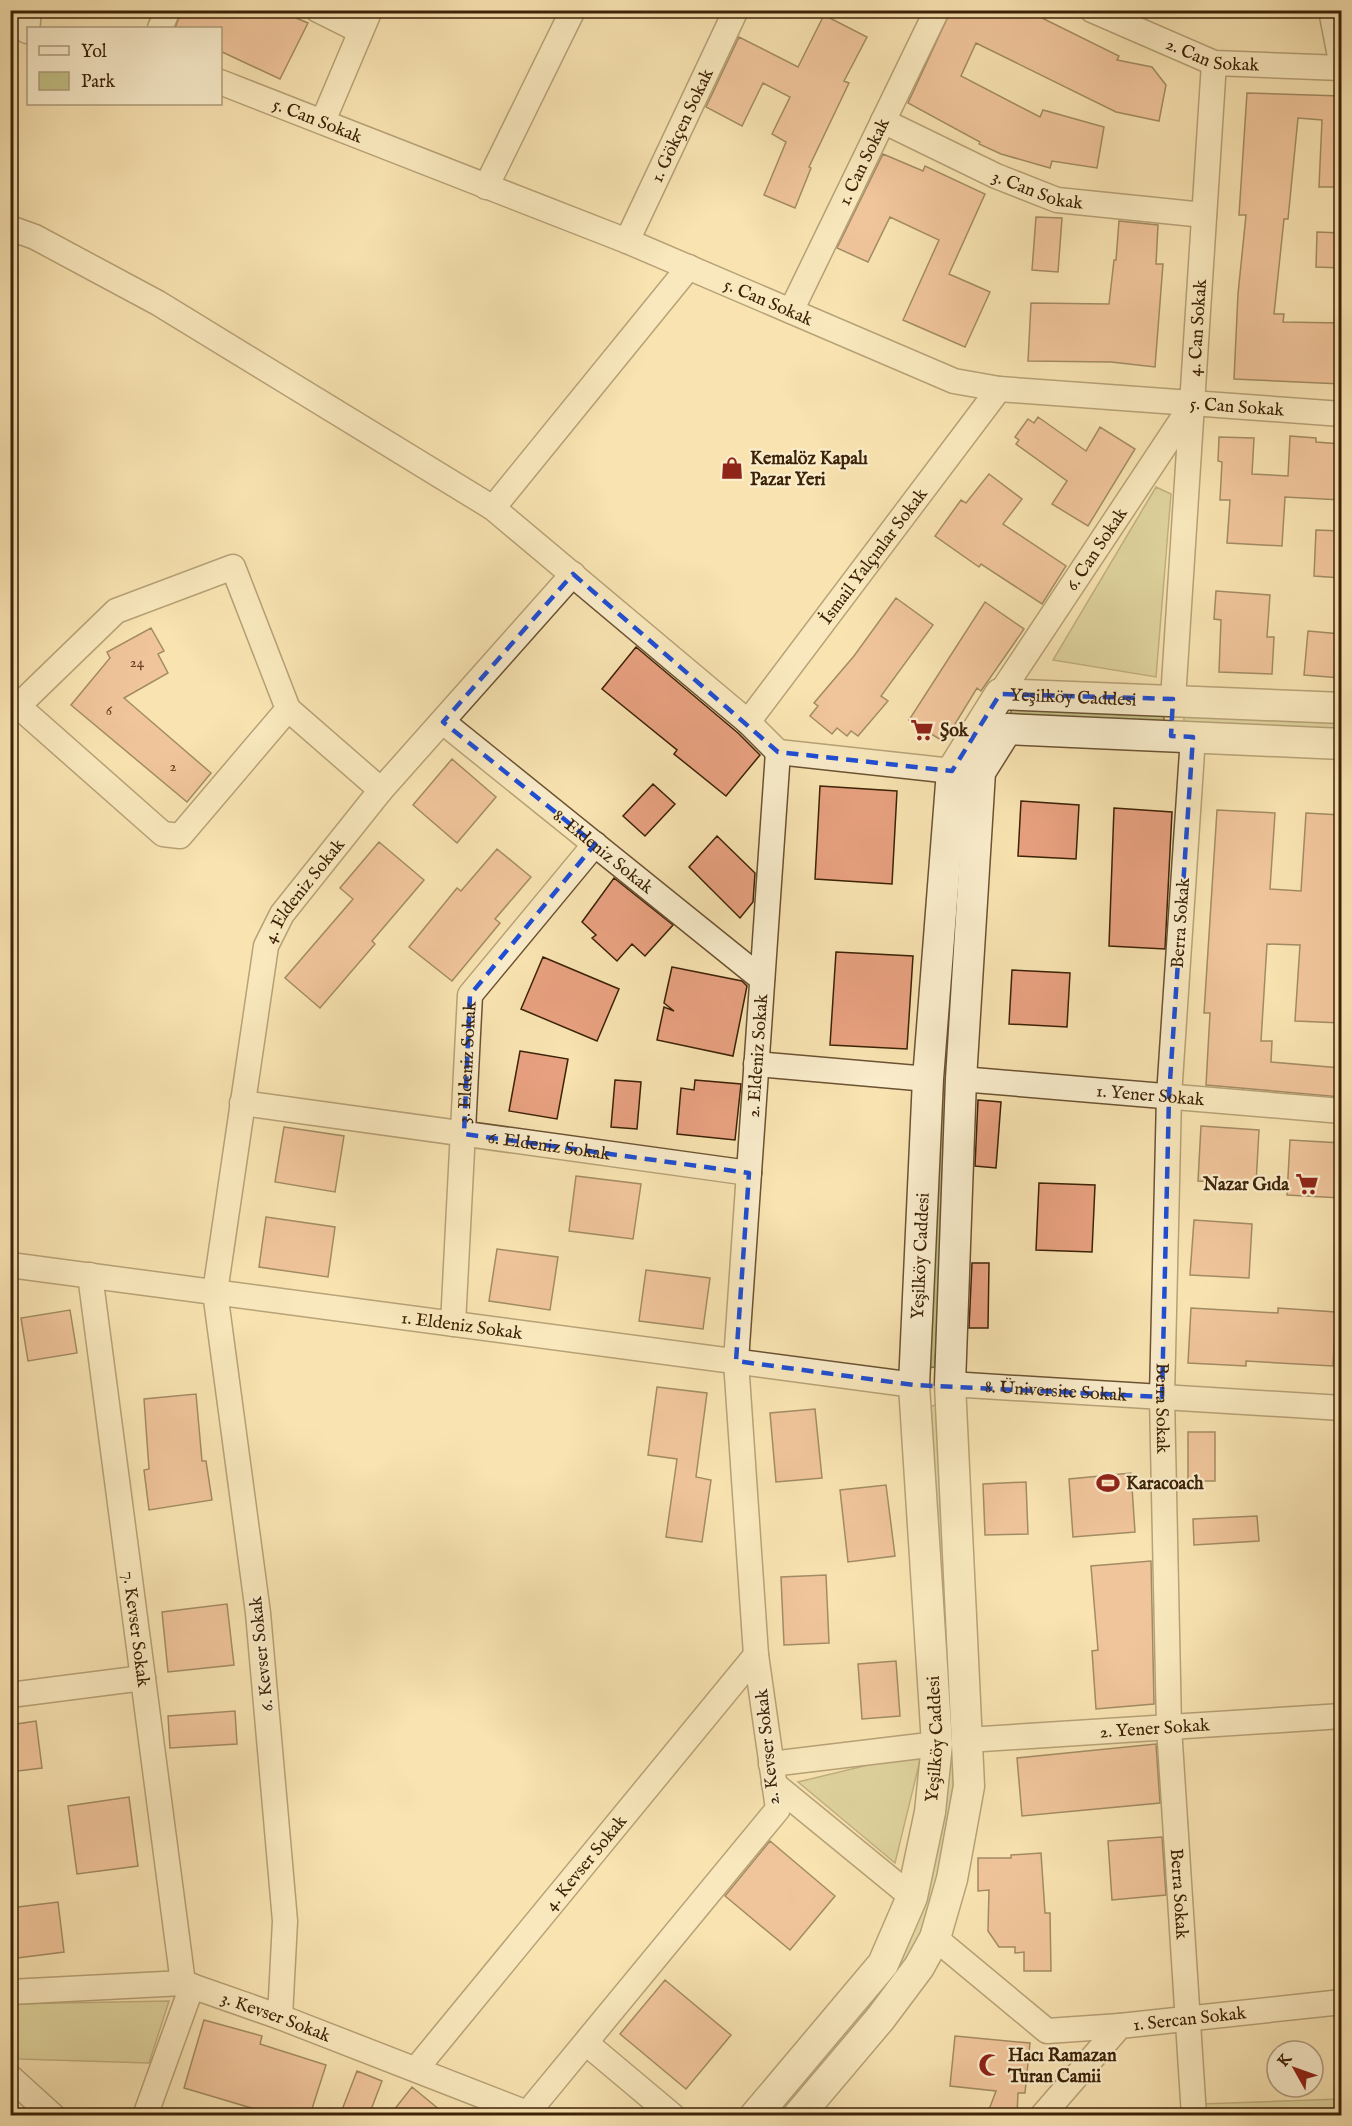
<svg xmlns="http://www.w3.org/2000/svg" width="1352" height="2126" font-family="'IM FELL English',serif">
<style>
.green{fill:#c3c287;stroke:#807247;stroke-width:1.5}
.building{fill:#e8a180;stroke:#3c2207;stroke-width:1.5}
.lines{fill:none;stroke-linecap:round;stroke-linejoin:round}
.minor-casing{stroke:#6b5232;stroke-width:27}
.tertiary-casing{stroke:#6b5232;stroke-width:33}
.minor{stroke:#faedcc;stroke-width:24}
.tertiary{stroke:#faedcc;stroke-width:30}
.marked{fill:none;stroke:#1d4ed8;stroke-width:4.5;stroke-dasharray:12 8;stroke-linejoin:round}
.labels{text-anchor:middle;stroke-width:4.5;stroke-linejoin:round;paint-order:stroke}
.number-label{font-size:15px;fill:#674225}
.street-label{font-size:18px;fill:#3c2207;stroke:#faedcc}
.poi-label{font-size:18px;font-weight:bold;fill:#3c2207;stroke:#faedcc;text-anchor:start}
</style>
<rect width="100%" height="100%" fill="#f8e3b1"/>
<filter id="stains"><feTurbulence type="fractalNoise" baseFrequency=".00333" numOctaves="4"/><feColorMatrix values="0 0 0 0 .2 0 0 0 0 .09 0 0 0 0 .02 0 0 0 .5 -.17"/></filter>
<radialGradient id="worn" r=".72"><stop offset=".6" stop-color="#630" stop-opacity="0"/><stop offset="1" stop-color="#630" stop-opacity=".3"/></radialGradient>
<path class="green" d="M1156 487 1171 494 1156 677 1053 660Z
M1012 707 1164 713V724L1010 716Z
M1184 711 1341 721V734L1184 722Z
M953 815H960L935 1367 927 1368Z
M937 1404 954 1781 936 1884 913 1955 785 2115 771 2116 898 1967 924 1905 930 1407Z
M922 1752 895 1863 798 1782Z
M169 2001 149 2063 19 2059 11 2037V2004Z
M1341 2099V2115H1202L1201 2104Z"/>
<path class="building" d="M182 10H277L308 23 280 79 220 51V28H175Z
M951 10H1026L1119 56 1117 60 1152 67 1166 85 1159 121 1116 112 976 43 961 76 1040 117 1043 110 1104 127 1097 168 1052 161 1050 168 1001 154 979 144 980 142 908 103Z
M824 15 867 37 844 81 849 83 809 167 811 168 795 208 764 195 786 142 772 134 790 97 763 83 742 126 706 107 739 37 798 67Z
M1247 93 1341 96V187H1319L1322 120 1298 118 1288 219H1284L1274 314H1284L1283 322 1341 323V384L1234 379 1238 294 1246 215H1239Z
M883 154 923 171 925 166 985 194 949 274 990 292 965 347 903 320 939 240 890 217 868 262 837 248Z
M1036 217 1062 218 1058 272 1032 270Z
M1119 221 1158 225 1156 264H1163L1155 367 1111 362 1028 361 1031 303 1109 304 1114 260H1116Z
M1317 232 1341 233V268L1316 267Z
M1038 417 1086 451 1100 427 1135 449 1088 526 1052 504 1067 481 1016 444 1019 440 1015 437 1028 419 1034 423Z
M1290 436 1316 438V442L1341 444V500L1285 497 1282 546 1227 543 1230 500H1220L1222 462 1218 461 1219 437 1254 438 1252 474 1288 476Z
M989 474 1022 499 1003 524 1066 566 1042 604 981 564 979 567 935 536 961 500 966 503Z
M1316 530 1341 531V578L1314 576Z
M1216 591 1270 595 1267 637H1274L1272 674 1219 672 1221 620 1214 619Z
M896 598 933 625 881 696 888 701 858 736 851 731 847 736 837 728 832 734 810 716 818 706 814 703 854 656Z
M985 602 1024 629 981 691 977 688 944 742 909 720Z
M151 628 164 651 158 654 168 673 124 698 211 773 187 802 71 705 110 658 107 652Z
M1308 631 1341 634V678L1304 675Z
M636 647 738 733 760 755 726 796 674 754 677 750 602 689Z
M452 759 496 797 457 843 413 805Z
M653 784 675 804 645 836 623 816Z
M820 786 897 791 892 884 815 879Z
M1021 801 1079 805 1076 859 1018 856Z
M1114 808 1172 812 1165 949 1109 946Z
M1217 810 1275 813 1270 889 1301 891 1306 813 1341 815V1023L1295 1021 1300 945 1267 944 1261 1041H1272L1271 1062 1341 1068V1097L1206 1085 1210 1013H1204Z
M717 836 755 873 753 902 740 918 689 867Z
M379 842 424 880 372 941 375 944 320 1008 285 978 353 899 340 888Z
M497 849 531 877 495 919 500 923 452 981 409 947 457 888 461 891Z
M614 878 673 925 645 956 632 944 617 961 592 938 596 935 582 922Z
M836 952 913 956 907 1049 830 1045Z
M543 957 619 989 597 1041 521 1009Z
M672 967 742 981 747 986 733 1056 657 1040 664 1007 674 1011 664 1003Z
M1012 970 1070 973 1067 1027 1009 1024Z
M520 1051 568 1059 557 1119 509 1111Z
M615 1080 641 1082 637 1129 611 1127Z
M695 1080 741 1084 735 1140 677 1134 681 1088 694 1090Z
M978 1100 1001 1102 996 1168 975 1166Z
M1201 1126 1259 1130 1256 1184 1198 1181Z
M284 1127 344 1136 335 1192 275 1182Z
M1290 1140 1341 1143V1198L1287 1195Z
M576 1176 641 1184 633 1239 569 1231Z
M1039 1183 1095 1185 1092 1252 1036 1250Z
M266 1217 335 1227 328 1277 259 1267Z
M1194 1220 1252 1224 1249 1278 1190 1275Z
M497 1249 558 1257 550 1310 489 1301Z
M972 1263H989L988 1328H969Z
M646 1270 710 1278 703 1329 639 1321Z
M1191 1308 1278 1313V1308L1336 1312 1333 1366 1246 1361V1366L1188 1363Z
M70 1310 77 1353 28 1361 21 1318Z
M657 1387 707 1393 696 1477 711 1480 702 1542 666 1537 677 1459 648 1455Z
M196 1394 202 1461H206L212 1500 149 1510 144 1470 149 1469 144 1399Z
M815 1409 822 1478 776 1482 770 1413Z
M1188 1432H1215V1481H1188Z
M1131 1473 1135 1532 1073 1537 1069 1479Z
M1026 1482 1028 1534 985 1535 983 1484Z
M886 1485 895 1556 848 1562 840 1490Z
M1257 1516 1259 1541 1194 1545 1193 1519Z
M1151 1561 1154 1704 1096 1709 1092 1651 1098 1650 1091 1566Z
M826 1575 829 1643 784 1645 781 1577Z
M227 1604 234 1665 168 1672 162 1612Z
M896 1661 900 1716 862 1719 858 1664Z
M235 1711 237 1744 170 1748 168 1716Z
M36 1721 42 1768 10 1772V1725Z
M1156 1744 1160 1803 1022 1816 1017 1758Z
M129 1797 138 1866 77 1874 68 1806Z
M1162 1837 1166 1895 1112 1900 1108 1841Z
M770 1841 835 1896 790 1950 725 1896Z
M1041 1853 1045 1913H1050L1051 1971H1024V1952L1015 1953V1947H999L988 1931 989 1890 978 1891V1858H1011V1855Z
M58 1902 64 1952 10 1959V1908Z
M665 1980 731 2035 686 2089 620 2034Z
M204 2020 262 2036 260 2044 326 2065 310 2115H256L258 2110 184 2088Z
M955 2036 1030 2043 1025 2093H1018L1017 2115H987L996 2091 950 2086Z
M357 2071 382 2081 369 2115H340Z
M412 2087 446 2115H390Z"/>
<g class="lines">
<g class="minor-casing">
<g id="minor">
<path d="M318 10 360 31"/>
<path id="s1" d="M1092 10 1214 63 1342 68"/>
<path d="M160 28 168 10"/>
<path d="M27 31 29 10"/>
<path id="s2" d="M220 82 627 241 954 381 999 389 1342 414"/>
<path d="M323 121 370 10"/>
<path id="s3" d="M883 121 996 176 1057 200 1204 215"/>
<path d="M486 187 573 10"/>
<path d="M10 228 35 237 158 303 493 508 748 722 778 752"/>
<path id="s4" d="M627 241 736 10"/>
<path id="s5" d="M791 311 937 10"/>
<path d="M493 508 689 267"/>
<path id="s6" d="M1000 694 1191 406"/>
<path id="s7" d="M1173 699 1214 63"/>
<path d="M288 709 180 836 163 834 18 706 116 611 233 567 288 709 381 790"/>
<path id="s8" d="M443 722 762 979"/>
<path id="s9" d="M748 722 999 389"/>
<path id="s10" d="M1193 737 1169 1096 1162 1397 1169 1727 1194 2116"/>
<path d="M778 752 952 771"/>
<path d="M756 1064 928 1079"/>
<path id="s11" d="M961 1079 1342 1111"/>
<path id="s12" d="M242 1103 749 1173"/>
<path id="s13" d="M10 1265 914 1385"/>
<path id="s14" d="M90 1275 183 1983"/>
<path id="s15" d="M453 1324 470 995 595 844"/>
<path id="s16" d="M950 1384 1342 1408"/>
<path d="M10 1695 143 1678"/>
<path id="s17" d="M967 1740 1342 1716"/>
<path d="M771 1764 937 1744"/>
<path d="M774 1784 912 1897"/>
<path d="M935 1938 1047 2031 1120 2026"/>
<path id="s18" d="M10 1992 183 1983 280 2017 527 2113"/>
<path id="s19" d="M280 2017 285 1921 258 1613 215 1292 266 946 282 914 381 790 573 574"/>
<path d="M586 2043 673 2116"/>
<path id="s20" d="M416 2069 756 1655"/>
<path d="M10 2077 53 2116"/>
<path d="M145 2116 192 1986"/>
<path id="s21" d="M525 2116 778 1809 756 1655 736 1361 778 752"/>
<path id="s22" d="M1042 2116 1120 2026 1342 2002"/>
</g>
</g>
<g class="tertiary-casing">
<g id="tertiary">
<path d="M1334 10 1342 51"/>
<path id="s23" d="M755 2116 883 1964 912 1897 930 1812 937 1744 914 1385 928 1079 952 771 1000 694 1342 708"/>
<path d="M798 2116 880 2019 919 1967 935 1938 952 1879 969 1786 950 1384 961 1079 980 772 1007 729 1342 744"/>
</g>
</g>
<use href="#minor" class="minor"/>
<use href="#tertiary" class="tertiary"/>
</g>
<path d="M0 0H1352V2126H0ZM573 574 778 752 952 771 1000 694 1173 699 1171 736 1193 737 1169 1096 1162 1397 914 1385 736 1361 749 1173 464 1134 470 995 595 844 443 722Z" fill="#f8e3b1" fill-opacity=".55" fill-rule="evenodd"/>
<path class="marked" d="M573 574 778 752 952 771 1000 694 1173 699 1171 736 1193 737 1169 1096 1162 1397 914 1385 736 1361 749 1173 464 1134 470 995 595 844 443 722Z"/>
<defs>
<g id="shop-bare" transform="scale(1.8)"><path d="M-5-2.5h2.3a2.7 3.5 0 0 1 5.4 0H5L5.5 6h-11ZM-1.5-2.5h3a1.5 2.3 0 0 0-3 0Z" fill="#8f2418" stroke="#faedcc" stroke-width="2.5" paint-order="stroke"/></g>
<g id="supermarket-bare" transform="scale(1.8)"><path d="M-6-5.5h2.5l.6 2H6L4.5 2H-2.5L-4.4-4H-6ZM-1.5 3.2a1.3 1.3 0 1 0 .1 0ZM3 3.2a1.3 1.3 0 1 0 .1 0Z" fill="#8f2418" stroke="#faedcc" stroke-width="2.5" paint-order="stroke"/></g>
<g id="stadium-bare" transform="scale(1.8)"><path d="M0-5a6.5 5 0 1 0 0 10a6.5 5 0 1 0 0-10ZM-3.5-1.8h7v3.6h-7Z" fill="#8f2418" stroke="#faedcc" stroke-width="2.5" paint-order="stroke"/></g>
<g id="mosque-bare" transform="scale(1.8)"><path d="M3.5-4.9A6 6 0 1 0 3.5 4.9A5 5 0 1 1 3.5-4.9Z" fill="#8f2418" stroke="#faedcc" stroke-width="2.5" paint-order="stroke"/></g>
</defs>
<g fill-rule="evenodd">
<use href="#shop-bare" x="732" y="468"/>
<use href="#supermarket-bare" x="922" y="730"/>
<use href="#supermarket-bare" x="1307" y="1184"/>
<use href="#stadium-bare" x="1108" y="1483"/>
<use href="#mosque-bare" x="990" y="2065"/>
</g>
<g class="labels">
<g class="number-label">
<text x="137" y="667">24</text>
<text x="109" y="715">6</text>
<text x="173" y="771">2</text>
</g>
<g class="street-label">
<text dy="6" stroke="none"><textPath href="#s1" startOffset="130">2. Can Sokak</textPath></text>
<text dy="6" stroke="none"><textPath href="#s2" startOffset="105">5. Can Sokak</textPath></text>
<text dy="6" stroke="none"><textPath href="#s4" startOffset="128">1. Gökçen Sokak</textPath></text>
<text dy="6" stroke="none"><textPath href="#s5" startOffset="166">1. Can Sokak</textPath></text>
<text dy="6" stroke="none"><textPath href="#s3" startOffset="170">3. Can Sokak</textPath></text>
<text dy="6" stroke="none"><textPath href="#s2" startOffset="591">5. Can Sokak</textPath></text>
<text dy="6" stroke="none"><textPath href="#s7" startOffset="372">4. Can Sokak</textPath></text>
<text dy="6" stroke="none"><textPath href="#s2" startOffset="1077">5. Can Sokak</textPath></text>
<text dy="6" stroke="none"><textPath href="#s6" startOffset="174">6. Can Sokak</textPath></text>
<text dy="6" stroke="none"><textPath href="#s9" startOffset="208">İsmail Yalçınlar Sokak</textPath></text>
<text dy="6" stroke="none"><textPath href="#s23" startOffset="1566">Yeşilköy Caddesi</textPath></text>
<text dy="6" stroke="none"><textPath href="#s8" startOffset="206">8. Eldeniz Sokak</textPath></text>
<text dy="6" stroke="none"><textPath href="#s19" startOffset="1146">4. Eldeniz Sokak</textPath></text>
<text transform="translate(1180 923) rotate(-86)" y="6">Berra Sokak</text>
<text dy="6" stroke="none"><textPath href="#s21" startOffset="1154">2. Eldeniz Sokak</textPath></text>
<text dy="6" stroke="none"><textPath href="#s15" startOffset="262">3. Eldeniz Sokak</textPath></text>
<text dy="6" stroke="none"><textPath href="#s11" startOffset="190">1. Yener Sokak</textPath></text>
<text dy="6" stroke="none"><textPath href="#s12" startOffset="310">6. Eldeniz Sokak</textPath></text>
<text dy="6" stroke="none"><textPath href="#s23" startOffset="916">Yeşilköy Caddesi</textPath></text>
<text dy="6" stroke="none"><textPath href="#s13" startOffset="456">1. Eldeniz Sokak</textPath></text>
<text dy="6" stroke="none"><textPath href="#s16" startOffset="106">8. Üniversite Sokak</textPath></text>
<text dy="6" stroke="none"><textPath href="#s10" startOffset="672">Berra Sokak</textPath></text>
<text dy="6" stroke="none"><textPath href="#s14" startOffset="357">7. Kevser Sokak</textPath></text>
<text transform="translate(261 1654) rotate(-96)" y="6">6. Kevser Sokak</text>
<text dy="6" stroke="none"><textPath href="#s17" startOffset="188">2. Yener Sokak</textPath></text>
<text dy="6" stroke="none"><textPath href="#s23" startOffset="432">Yeşilköy Caddesi</textPath></text>
<text transform="translate(767 1747) rotate(-96)" y="6">2. Kevser Sokak</text>
<text dy="6" stroke="none"><textPath href="#s20" startOffset="267">4. Kevser Sokak</textPath></text>
<text dy="6" stroke="none"><textPath href="#s10" startOffset="1158">Berra Sokak</textPath></text>
<text dy="6" stroke="none"><textPath href="#s18" startOffset="272">3. Kevser Sokak</textPath></text>
<text dy="6" stroke="none"><textPath href="#s22" startOffset="189">1. Sercan Sokak</textPath></text>
</g>
<g class="poi-label">
<text x="750" y="464">Kemalöz Kapalı<tspan x="750" dy="21">Pazar Yeri</tspan></text>
<text x="940" y="736">Şok</text>
<text x="1289" y="1190" text-anchor="end">Nazar Gıda</text>
<text x="1126" y="1489">Karacoach</text>
<text x="1008" y="2061">Hacı Ramazan<tspan x="1008" dy="21">Turan Camii</tspan></text>
</g>
</g>
<rect width="1352" height="2126" fill="none" stroke="#f8e3b1" stroke-width="36"/>
<rect x="12" y="12" width="1328" height="2102" fill="none" stroke="#3c2207" stroke-width="3"/>
<rect x="18" y="18" width="1316" height="2090" fill="none" stroke="#3c2207" stroke-width="1.5"/>
<rect x="27" y="27" width="195" height="78" fill="#faedcc" stroke="#ae9c7d" stroke-width="1.5"/>
<rect x="39" y="46" width="30" height="9" fill="#faedcc" stroke="#ae9c7d" stroke-width="1.5"/>
<text x="81" y="57" font-size="18" fill="#3c2207">Yol</text>
<rect x="39" y="72" width="30" height="18" fill="#c3c287" stroke="#ae9c7d" stroke-width="1.5"/>
<text x="81" y="87" font-size="18" fill="#3c2207">Park</text>
<g transform="translate(1295 2069) rotate(310)"><circle r="28" fill="#faedcc" stroke="#ae9c7d" stroke-width="1.5"/>
<path d="M0-4.5L10 22L0 15L-10 22Z" fill="#8f2418"/>
<text y="-9" font-size="16" font-weight="bold" text-anchor="middle" fill="#3c2207">K</text>
</g>
<rect width="100%" height="100%" filter="url(#stains)"/>
<rect width="100%" height="100%" fill="url(#worn)"/>
</svg>
